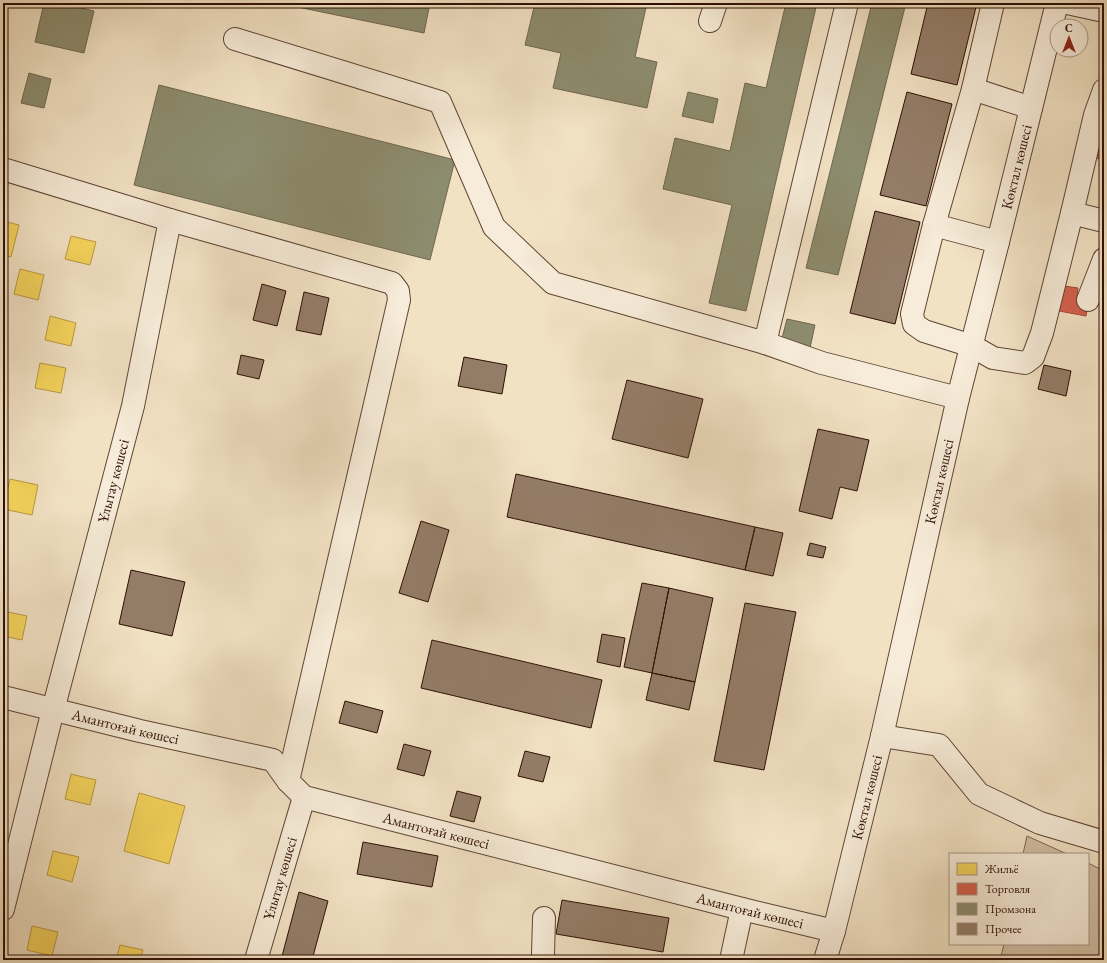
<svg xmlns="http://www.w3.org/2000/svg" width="1107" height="963" font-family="'EB Garamond',serif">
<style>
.green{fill:#d1bea3;stroke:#806654}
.homes{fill:#f6d55c;stroke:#ba9a42}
.shops{fill:#d6604d;stroke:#a44837}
.industry{fill:#8c8c6e;stroke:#70664e}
.building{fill:#947d68;stroke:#2e0f04}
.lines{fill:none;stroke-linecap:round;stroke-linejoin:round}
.minor-casing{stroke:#5f4434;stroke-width:24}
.minor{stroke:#f7ecd9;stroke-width:22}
.labels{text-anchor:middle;stroke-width:4;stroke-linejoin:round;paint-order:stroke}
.street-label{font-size:15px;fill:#2e0f04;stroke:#f7ecd9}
</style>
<rect width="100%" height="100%" fill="#f2e2c4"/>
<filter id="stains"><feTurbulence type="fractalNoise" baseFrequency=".005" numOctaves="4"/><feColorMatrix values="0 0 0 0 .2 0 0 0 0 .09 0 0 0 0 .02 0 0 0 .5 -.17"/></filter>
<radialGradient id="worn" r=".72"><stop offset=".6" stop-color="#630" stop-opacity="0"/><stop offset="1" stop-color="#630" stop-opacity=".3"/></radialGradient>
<path class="green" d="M1027 836 1067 854H1023Z
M1088 863 1104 871V960H1000L1004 944H1088Z"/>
<path class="homes" d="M3 221 19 225 11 257 3 255Z
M71 236 96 242 90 265 65 259Z
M20 269 44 275 38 300 14 294Z
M50 316 76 323 71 346 45 340Z
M40 363 66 368 61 393 35 388Z
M10 479 38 485 32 515 3 509Z
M3 611 27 616 22 640 3 636Z
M71 774 96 780 90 805 65 799Z
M139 793 185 806 169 864 124 851Z
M53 851 79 857 72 882 47 875Z
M32 926 58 932 52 956 27 950Z
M120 945 143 950 140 960H116Z"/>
<path class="shops" d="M1104 124V160L1096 158Z
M1064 286 1078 288 1076 304 1088 306 1086 316 1059 311Z"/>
<path class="industry" d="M44 3H60L94 11 84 53 35 42Z
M278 3H430L424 33Z
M535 3H647L635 57 657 62 647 108 553 88 561 53 525 45Z
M786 3H817L746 311 709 303 732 205 663 189 675 138 730 151 745 83 766 88Z
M872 3H906L838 275 806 268Z
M29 73 51 79 44 108 21 103Z
M159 85 455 160 430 260 134 185Z
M688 92 718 99 713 123 682 116Z
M787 319 815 325 810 348 781 342Z"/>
<path class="building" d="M928 3H977L957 85 911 74Z
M907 92 952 104 926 206 880 195Z
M875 211 920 222 895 324 850 313Z
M262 284 286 291 277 326 253 320Z
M304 292 329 298 321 335 296 330Z
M241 355 264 360 259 379 237 374Z
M464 357 507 365 502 394 458 386Z
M1044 365 1071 371 1066 396 1038 389Z
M627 380 703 399 688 458 612 439Z
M818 429 869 440 857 491 840 487 832 519 799 511Z
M516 474 755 527 745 570 507 517Z
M421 521 449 530 428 602 399 593Z
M755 527 783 533 773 576 745 570Z
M810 543 826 547 823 558 807 555Z
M131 570 185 582 172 636 119 624Z
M642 583 669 588 652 673 624 667Z
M669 588 713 598 695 682 652 673Z
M745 603 796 612 764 770 714 761Z
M602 634 625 638 620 667 597 662Z
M432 640 602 680 591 728 421 688Z
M652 673 695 682 689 710 646 700Z
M345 701 383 711 377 733 339 723Z
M404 744 431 751 424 776 397 769Z
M525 751 550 757 543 782 518 776Z
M457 791 481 797 474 822 450 816Z
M363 842 438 856 432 887 357 874Z
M299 892 328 901 312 960H281Z
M562 900 669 918 663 952 556 934Z"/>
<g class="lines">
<g class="minor-casing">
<g id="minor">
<path d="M993 3 973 89 934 225 912 314 914 324 924 331 972 346 993 358 1025 363 1033 357 1042 333 1072 213 1104 221"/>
<path d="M1067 3 1104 11"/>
<path d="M710 21 716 3"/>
<path d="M235 39 440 102 494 227 553 283 765 343 822 363 958 398"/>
<path d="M973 89 1031 108"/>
<path d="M3 169 170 220 392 283 398 291 399 300 288 781"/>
<path d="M1072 213 1095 115 1104 90"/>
<path d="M934 225 998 242"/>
<path d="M1088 300 1104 259"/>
<path d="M765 343 847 3"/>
<path id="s1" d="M3 697 140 731 273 760 288 781 304 797 742 909 834 931"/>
<path d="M882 736 939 745 979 794 1040 823 1104 842"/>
<path id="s2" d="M3 909 53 710 133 406 170 220"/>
<path d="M544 918 543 954 544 960"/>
<path id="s3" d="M256 960 304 797"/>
<path d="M731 960 742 909"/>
<path id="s4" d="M825 960 834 931 882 736 958 398 998 242 1057 3"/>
</g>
</g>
<use href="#minor" class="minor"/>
</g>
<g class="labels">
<g class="street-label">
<text dy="5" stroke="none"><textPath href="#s4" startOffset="816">Көктал көшесі</textPath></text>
<text dy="5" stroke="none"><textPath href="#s2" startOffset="442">Ұлытау көшесі</textPath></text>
<text dy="5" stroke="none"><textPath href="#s4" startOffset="492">Көктал көшесі</textPath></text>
<text dy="5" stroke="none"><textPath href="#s1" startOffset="126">Амантоғай көшесі</textPath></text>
<text dy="5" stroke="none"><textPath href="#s4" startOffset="168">Көктал көшесі</textPath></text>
<text dy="5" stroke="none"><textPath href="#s1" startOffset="462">Амантоғай көшесі</textPath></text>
<text dy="5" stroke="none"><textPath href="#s3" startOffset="85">Ұлытау көшесі</textPath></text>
<text dy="5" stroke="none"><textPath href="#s1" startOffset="786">Амантоғай көшесі</textPath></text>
</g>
</g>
<rect width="1107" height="963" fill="none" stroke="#f2e2c4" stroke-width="16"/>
<rect x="4" y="4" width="1099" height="955" fill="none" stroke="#2e0f04" stroke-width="2"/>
<rect x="8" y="8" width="1091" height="947" fill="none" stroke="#2e0f04"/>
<rect x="949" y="853" width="140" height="92" fill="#f7ecd9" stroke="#a79484"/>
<rect x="957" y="863" width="20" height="12" fill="#f6d55c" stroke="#a79484"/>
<text x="985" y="873" font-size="12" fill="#2e0f04">Жильё</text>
<rect x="957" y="883" width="20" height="12" fill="#d6604d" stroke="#a79484"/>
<text x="985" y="893" font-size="12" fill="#2e0f04">Торговля</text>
<rect x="957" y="903" width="20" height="12" fill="#8c8c6e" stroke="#a79484"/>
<text x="985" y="913" font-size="12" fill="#2e0f04">Промзона</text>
<rect x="957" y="923" width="20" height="12" fill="#947d68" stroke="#a79484"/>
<text x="985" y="933" font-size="12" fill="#2e0f04">Прочее</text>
<g transform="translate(1069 38)"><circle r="19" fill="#f7ecd9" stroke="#a79484"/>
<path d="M0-3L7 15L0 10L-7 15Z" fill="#8f2418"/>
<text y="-6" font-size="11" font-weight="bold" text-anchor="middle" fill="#2e0f04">С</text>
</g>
<rect width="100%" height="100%" filter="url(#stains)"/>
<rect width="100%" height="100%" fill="url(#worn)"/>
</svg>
